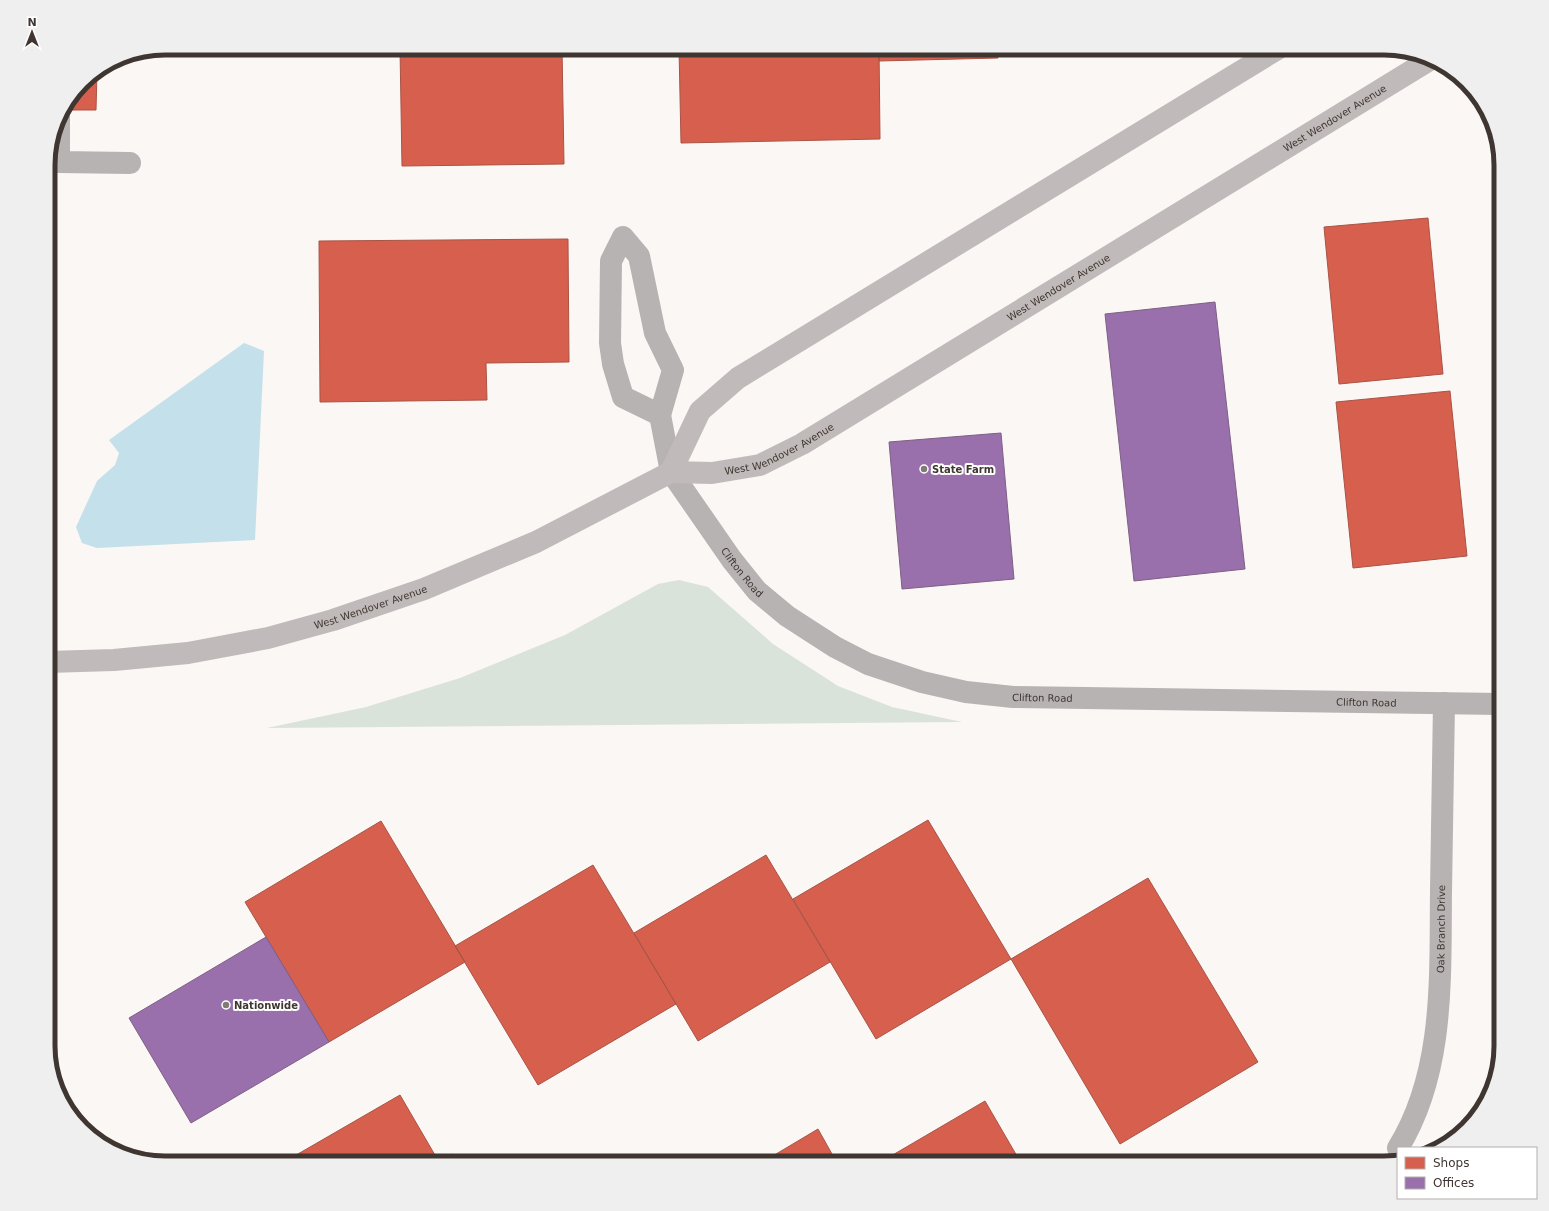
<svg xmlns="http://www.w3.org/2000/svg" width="1549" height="1211" font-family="'DejaVu Sans',sans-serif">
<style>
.green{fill:#dae3da}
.water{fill:#c4e0ea}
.shops{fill:#d6604d;stroke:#a95345}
.offices{fill:#9970ab;stroke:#7e5f86}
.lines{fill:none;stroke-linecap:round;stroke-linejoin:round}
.minor{stroke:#b8b3b3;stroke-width:22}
.highway{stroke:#c0bbba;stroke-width:22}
.poi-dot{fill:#817a76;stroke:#fff;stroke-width:1.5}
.labels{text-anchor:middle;stroke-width:4;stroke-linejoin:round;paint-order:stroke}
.street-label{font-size:10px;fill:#403631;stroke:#fff}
.poi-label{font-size:10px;font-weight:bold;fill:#403631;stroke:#fff;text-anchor:start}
.rim{fill:none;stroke:#403631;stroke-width:5}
</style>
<rect width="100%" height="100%" fill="#faf7f5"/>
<path class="green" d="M679 580 708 587 773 644 838 686 892 707 962 722 267 728 366 707 460 678 565 635 658 584Z"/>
<path class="water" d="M244 343 264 351 255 540 97 548 82 543 76 527 97 481 115 465 119 453 109 440Z"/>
<path class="shops" d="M400 48H562L564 164 402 166Z
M679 48H879L880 139 681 143Z
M879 48H998V58L879 61Z
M97 72 96 110H63L82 82Z
M1428 218 1443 374 1339 384 1324 227Z
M568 239 569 362 486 363 487 400 320 402 319 241Z
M1450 391 1467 556 1353 568 1336 402Z
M928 820 1011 959 876 1039 793 899Z
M381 821 465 962 329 1042 245 902Z
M766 855 830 962 698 1041 634 933Z
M593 865 676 1004 538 1085 455 946Z
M1148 878 1258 1062 1120 1144 1011 959Z
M400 1095 439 1162 453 1154 458 1163H294L291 1158Z
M985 1101 1021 1163H879Z
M818 1129 837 1163H761Z"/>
<path class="offices" d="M1215 302 1245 569 1134 581 1105 314Z
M1001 433 1014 579 902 589 889 442Z
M266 937 329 1042 191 1123 129 1018Z"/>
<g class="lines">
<g class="minor">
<path d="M59 116V162L130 163"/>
<path d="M623 237 639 256 655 333 673 370 660 415 623 397 613 364 610 343 611 261Z"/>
<path id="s1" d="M660 415 671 472 732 560 757 591 787 616 835 647 868 664 922 682 966 692 1013 697 1501 704"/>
<path id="s2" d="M1398 1148C1445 1072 1440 978 1441 891 1442 829 1443 766 1444 703"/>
</g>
<g class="highway">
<path d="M671 472 700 411 738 378 1279 48"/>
<path id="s3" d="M48 662 114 660 188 653 268 638 333 620 424 589 536 542 671 472 712 473 760 465 802 444 1431 59"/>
</g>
</g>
<g class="poi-dot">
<circle cx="924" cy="469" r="4"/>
<circle cx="226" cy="1005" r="4"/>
</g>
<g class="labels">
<g class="street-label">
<text dy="4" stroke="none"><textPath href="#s3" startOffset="1420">West Wendover Avenue</textPath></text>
<text dy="4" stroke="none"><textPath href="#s3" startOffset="1096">West Wendover Avenue</textPath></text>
<text dy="4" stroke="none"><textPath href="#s3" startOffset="772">West Wendover Avenue</textPath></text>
<text dy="4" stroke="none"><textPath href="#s1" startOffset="181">Clifton Road</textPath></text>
<text dy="4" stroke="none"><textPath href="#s3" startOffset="329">West Wendover Avenue</textPath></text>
<text dy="4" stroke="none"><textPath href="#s1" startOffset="517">Clifton Road</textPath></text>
<text dy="4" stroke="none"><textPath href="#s1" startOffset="841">Clifton Road</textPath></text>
<text dy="4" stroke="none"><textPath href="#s2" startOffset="226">Oak Branch Drive</textPath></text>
</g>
<g class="poi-label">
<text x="932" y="473">State Farm</text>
<text x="234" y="1009">Nationwide</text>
</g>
</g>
<path d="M0 0H1549V1211H0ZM165 55H1384A110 110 0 0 1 1494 165V1046A110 110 0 0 1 1384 1156H165A110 110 0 0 1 55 1046V165A110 110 0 0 1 165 55Z" fill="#f0efef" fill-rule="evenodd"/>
<path class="rim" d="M165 55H1384A110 110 0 0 1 1494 165V1046A110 110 0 0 1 1384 1156H165A110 110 0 0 1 55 1046V165A110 110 0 0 1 165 55Z"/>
<rect x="1397" y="1147" width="140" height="52" fill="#ffffff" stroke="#b3afad"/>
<rect x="1405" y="1157" width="20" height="12" fill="#d6604d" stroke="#b3afad"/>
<text x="1433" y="1167" font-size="12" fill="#403631">Shops</text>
<rect x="1405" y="1177" width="20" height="12" fill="#9970ab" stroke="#b3afad"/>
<text x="1433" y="1187" font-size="12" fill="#403631">Offices</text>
<g transform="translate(32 32)" stroke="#ffffff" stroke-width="3" paint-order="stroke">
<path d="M0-3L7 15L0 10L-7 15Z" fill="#403631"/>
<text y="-6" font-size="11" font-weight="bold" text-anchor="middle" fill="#403631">N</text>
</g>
</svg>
